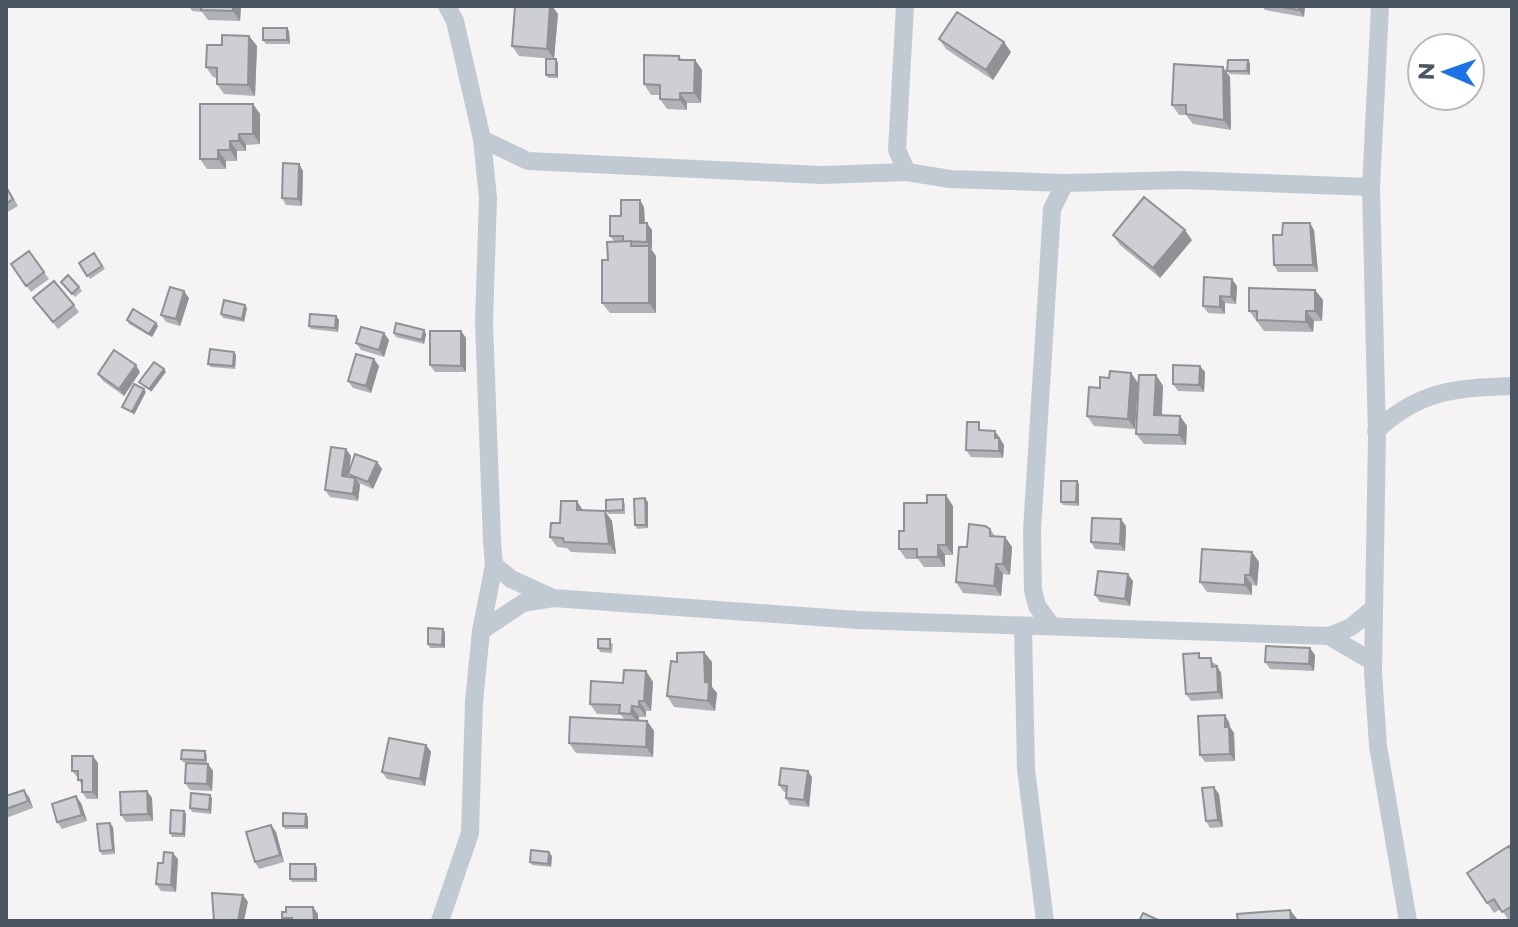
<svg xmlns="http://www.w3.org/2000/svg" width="1518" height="927" font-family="Montserrat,sans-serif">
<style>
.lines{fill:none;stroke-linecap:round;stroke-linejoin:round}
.minor{stroke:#c1cad2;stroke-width:18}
.wall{fill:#b0b2b7}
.shaded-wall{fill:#909195}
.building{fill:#cdcfd5;stroke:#909195;stroke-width:2}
</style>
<rect width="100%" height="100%" fill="#f5f3f3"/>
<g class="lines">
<path class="minor" d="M447 6 455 21 482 139 488 198 484 322 492 541 494 565 511 579 553 598 858 620 1329 636 1351 627 1374 608
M905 6 897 150 907 172 950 179 1065 183 1182 180 1371 187
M1380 6 1371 187 1377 436 1373 672 1378 746 1408 921
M482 139 528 161 822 175 907 172
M1376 431C1419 390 1456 388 1512 386
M1052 626 1037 606 1033 590 1032 531 1052 209 1065 183
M1023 628 1026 769 1045 921
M481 631 523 603 553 598
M1329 636 1373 662
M440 921 470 833 474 702 481 631 494 565"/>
</g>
<path class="wall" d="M189 6H241L240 21 208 20 202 12 192 11Z
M515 6H552L558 14 554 59 519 56 512 46Z
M1262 6H1305L1304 17 1265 10Z
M287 28 289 31 290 44H266L263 40Z
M249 36 257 46 255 96 224 94 217 84V78L213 77 206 67 222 45Z
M939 39 1011 52 993 80 946 49Z
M679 56 682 60H695L702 70 701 103H687V110L667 109 660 99V95H651L644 84Z
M556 59 558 63V78H548L546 75Z
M1250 63V75L1230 74 1227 71Z
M1223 67 1230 77 1231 130 1193 124 1186 115H1179L1172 105Z
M253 104 260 114V144L246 145V151H237V161H226V169H207L200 159Z
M299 164 303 171 302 206 286 205 282 198Z
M6 185 18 206 6 213Z
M644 207 645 223 652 230V249H651L656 256V313H610L602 303 608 260 614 241 610 236 621 216Z
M1314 230 1318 272H1278L1274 265 1282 235Z
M1113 235 1192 240 1160 278 1120 245Z
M94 253 105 269 90 279 79 263Z
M11 264 44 272 49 279 31 292Z
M61 282 79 287 82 291 75 297Z
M1237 286 1236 304 1225 303V314L1208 313 1203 306Z
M1315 290 1323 300 1322 321H1314L1313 332 1264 331 1249 311Z
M33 298 74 305 79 312 58 329Z
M189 298 180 326 166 322 161 315Z
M247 308 244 322 223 318 221 314Z
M336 316 339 320 338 332 311 329 309 326Z
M127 320 156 323 158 326 152 337 129 324Z
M424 330 426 334 424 344 396 337 394 333Z
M461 331 466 338V372H435L430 365Z
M389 340 384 357 361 350 356 343Z
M234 352 236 355 235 369 211 367 208 364Z
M379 366 371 393 353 388 348 381Z
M1200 366 1205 372 1204 392 1178 391 1173 384Z
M140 372 124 396 103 381 98 374Z
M1131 373 1138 383 1135 429 1094 426 1087 416 1100 388Z
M1156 375 1163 386 1162 415 1180 416 1187 426 1186 445 1144 444 1136 434Z
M984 429V430L995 431 1000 438 1004 445 1003 458 971 457 966 450Z
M346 449 351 456 348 477 351 478 348 474 377 462 382 469 373 489 359 483 360 485 358 501 330 497 325 490Z
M1077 481 1079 484V506L1063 505 1061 502Z
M648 502V528L637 529 635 525Z
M625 503V514H609L606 511Z
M953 506V555H945V567H924L918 559H906L899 549 904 531Z
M584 510 605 511 612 521 616 554 571 552 567 548 557 547 550 537 560 523Z
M1126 526 1125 551 1095 549 1091 542Z
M990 529 995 536 1005 537 1012 547 1010 575 1003 574 1001 596 963 593 956 582 967 547Z
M1252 552 1259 562 1257 586 1252 585V595L1207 592 1200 582Z
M1133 581 1130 606 1100 602 1095 595Z
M445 632V648H430L428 644Z
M613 643 612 653 600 652 598 648Z
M704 652 712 662V687L717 693 715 711 674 707 667 696 677 662Z
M1315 655 1314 671 1270 669 1265 662Z
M1202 658 1216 664 1221 673 1223 699 1191 701 1186 694Z
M646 671 653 682 651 711H646V717H639V720L647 721 654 731 653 757 576 753 569 743 624 719 621 715 597 714 590 704 623 683Z
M1229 722 1230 727 1234 733 1235 761 1205 762 1200 755Z
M426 745 431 752 425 786 387 779 382 772Z
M207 754V764L183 762 181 759Z
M98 763V799H87L82 792V786L78 778 72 771Z
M208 764 213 771 212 791 190 790 185 783Z
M812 777 809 807 790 805 786 798V792H784L779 785Z
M147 791 152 798 153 821 126 822 121 815Z
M1219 794 1223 827 1210 828 1206 821Z
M6 796 29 797 33 808 6 818Z
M212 798 211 814 192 812 190 808Z
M81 803 87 821 62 829 57 822Z
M184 811 186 814 185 837H172L170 833Z
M308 817V829H285L283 826Z
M271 825 276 832 284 862 259 869 255 862Z
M113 827 115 854 102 855 100 851Z
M1512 850V920L1509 921 1501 909 1494 913 1467 873Z
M552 856 551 867 532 865 530 862Z
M178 859 176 892 161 891 156 884 163 863Z
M315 864 317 868V882H292L290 879Z"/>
<path class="shaded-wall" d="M233 6H241L240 21 233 11Z
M550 6H552L558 14 554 59 547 49Z
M1299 6H1305L1304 17 1299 10Z
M287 28 289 31 290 44 287 40Z
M249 36 257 46 255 96 248 85Z
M1004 42 1011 52 993 80 986 70Z
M556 59 558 63V78L556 75Z
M695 60 702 70 701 103 694 93Z
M1248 60 1250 63V75L1247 71Z
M1223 67 1230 77 1231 130 1224 120Z
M680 93 687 103V110L680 100Z
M253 104 260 114V144L253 134Z
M239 134 246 145V151L239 141Z
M230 141 237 151V161L230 150Z
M218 150 226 161V169L218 159Z
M299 164 303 171 302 206 298 199Z
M640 200 644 207 645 230 640 223Z
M647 223 652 230V249L647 242Z
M1310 223 1314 230 1318 272 1313 265Z
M1185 230 1192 240 1160 278 1153 268Z
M649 246 656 256V313L649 303Z
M1232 279 1237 286 1236 304 1231 297Z
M1315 290 1323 300 1322 321 1315 311Z
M184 291 189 298 180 326 176 319Z
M1220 296 1225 303V314L1220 307Z
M245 305 247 308 244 322 242 319Z
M1306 311 1314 321 1313 332 1306 322Z
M336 316 339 320 338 332 335 328Z
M156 323 158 326 152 337 149 334Z
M424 330 426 334 424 344 422 340Z
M461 331 466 338V372L461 366Z
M384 333 389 340 384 357 379 350Z
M234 352 236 355 235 369 233 366Z
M374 359 379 366 371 393 366 386Z
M136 365 140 372 124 396 119 389Z
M1200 366 1205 372 1204 392 1199 385Z
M164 369 166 372 151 392 149 389Z
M1131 373 1138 383 1135 429 1128 419Z
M1156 375 1163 386 1161 425 1154 415Z
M144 389 146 392 134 415 132 412Z
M1180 416 1187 426 1186 445 1179 435Z
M995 431 1004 445 1003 458 999 451 995 438Z
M346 449 351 456 347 483 342 476Z
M377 462 382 469 373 489 368 482Z
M355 478 360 485 358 501 353 494Z
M1077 481 1079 484V506L1076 502Z
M946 495 953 506V555L946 545Z
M645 498 648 502V528L646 525Z
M577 501 584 512 577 510Z
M605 511 612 521 616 554 609 544Z
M1121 519 1126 526 1125 551 1120 544Z
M1005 537 1012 547 1010 575 1003 564Z
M938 545 945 555V567L938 557Z
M1252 552 1259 562 1257 586 1250 575Z
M996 564 1003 574 1001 596 994 586Z
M1128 574 1133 581 1130 606 1125 599Z
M1245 575 1252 585V595L1245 585Z
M443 629 445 632V648L442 645Z
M1310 648 1315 655 1314 671 1309 664Z
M704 652 712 662V687L717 693 715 711 708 701 705 682Z
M1217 666 1221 673 1223 699 1218 692Z
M646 671 653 682 651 711 644 701Z
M639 701 646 711V717L639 707Z
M632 706 639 717V724L631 714Z
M1225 715 1229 722 1230 727 1234 733 1235 761 1230 754 1225 727Z
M647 721 654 731 653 757 646 747Z
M426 745 431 752 425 786 420 779Z
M93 756 98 763V799L93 792Z
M208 764 213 771 212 791 207 784Z
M808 771 812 777 809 807 804 800Z
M1214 787 1219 794 1223 827 1218 820Z
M24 790 29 797 33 808 28 801Z
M147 791 152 798 153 821 148 814Z
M210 795 212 798 211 814 209 810Z
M76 796 81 803 87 821 82 815Z
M184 811 186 814 185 837 183 834Z
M306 814 308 817V829L305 826Z
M110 823 113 827 115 854 113 850Z
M271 825 276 832 284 862 280 855Z
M549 852 552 856 551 867 548 864Z
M173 853 178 859 176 892 171 885Z
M315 864 317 868V882L315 879Z
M243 895 248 902 244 921H238Z
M313 907 318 914V921H314Z
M1290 910 1298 920V921H1291Z"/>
<path class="building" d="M201 6H233V11L201 10Z
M515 6H550L547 49 512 46Z
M1276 6H1299V10Z
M957 12 1004 42 986 70 939 39Z
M263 28H287V40H263Z
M222 35 249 36 248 85 217 84V68L206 67 207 45H222Z
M644 55 679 56V60H695L694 93H680V100L660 99V85L644 84Z
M546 59H556V75H546Z
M1228 60H1248L1247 71H1227Z
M1174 64 1223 67 1224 120 1186 114V105H1172Z
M200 104H253V134H239V141H230V150H218V159H200Z
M283 163 299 164 298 199 282 198Z
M6 187 13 199 6 204Z
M1144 197 1185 230 1153 268 1113 235Z
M621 200H640V223H647V242L623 241V236H610V216H621Z
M1283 223H1310L1313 265H1274L1273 235H1282Z
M631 241V246H649V303H602V260H608L607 242Z
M29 251 44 272 26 286 11 264Z
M94 253 102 266 87 276 79 263Z
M68 275 79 287 72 294 61 282Z
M1204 277 1232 279 1231 297 1220 296V307L1203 306Z
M54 281 74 305 53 322 33 298Z
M170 287 184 291 176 319 161 315Z
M1249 288 1315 290V311H1306V322L1257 320V311H1249Z
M224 300 245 305 242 319 221 314Z
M133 309 156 323 149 334 127 320Z
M310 314 336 316 335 328 309 326Z
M396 323 424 330 422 340 394 333Z
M361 327 384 333 379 350 356 343Z
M430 331H461V366L430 365Z
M210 349 234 352 233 366 208 364Z
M114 350 136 365 119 389 98 374Z
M356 354 374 359 366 386 348 381Z
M154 362 164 369 149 389 139 382Z
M1173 365 1200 366 1199 385 1173 384Z
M1110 371 1131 373 1128 419 1087 416 1089 387 1100 388V377L1109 378Z
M1139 375H1156L1154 415 1180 416 1179 435 1136 434Z
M134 384 144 389 132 412 122 407Z
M967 422H979V430L995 431V438H999V451L966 450Z
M331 447 346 449 342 476 355 478 353 494 325 490Z
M355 454 377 462 368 482 348 474Z
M1061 481H1077L1076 502H1061Z
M927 495H946V545H938V557H917V549H899V531H904V503H927Z
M645 498 646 525H635L634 499Z
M623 499V510L606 511V500Z
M561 501H577V510L605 511 609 544 564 542 563 538 550 537 551 523H560Z
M1092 518 1121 519 1120 544 1091 542Z
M969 524 985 526 990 529V536L1005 537 1003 564H996L994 586 956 582 959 547H967Z
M1202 549 1252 552 1250 575H1245V585L1200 582Z
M1098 571 1128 574 1125 599 1095 595Z
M428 628 443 629 442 645 428 644Z
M598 639H610V649L598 648Z
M1266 646 1310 648 1309 664 1265 662Z
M704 652 705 682 709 683 708 701 667 696 671 661 677 662V653Z
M1199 653V658H1211L1212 667 1217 666 1218 692 1186 694 1183 654Z
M624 670 646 671 644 701H639V707L632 706 631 714 619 713 620 705 590 704 591 681 623 683Z
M1225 715V727H1229L1230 754 1200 755 1198 716Z
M570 717 647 721 646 747 569 743Z
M389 738 426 745 420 779 382 772Z
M182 750 205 751V760L181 759Z
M72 756H93V792H82V780H78V771H72Z
M186 763 208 764 207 784 185 783Z
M781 768 808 771 804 800 786 798 787 786 779 785Z
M1214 787 1218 820 1206 821 1202 788Z
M24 790 28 801 6 809V796Z
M147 791 148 814 121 815 120 792Z
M191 793 210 795 209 810 190 808Z
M76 796 82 815 57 822 52 804Z
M171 810 184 811 183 834 170 833Z
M283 813 306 814 305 826H283Z
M110 823 113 850 100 851 97 824Z
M271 825 280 855 255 862 246 832Z
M1509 846 1512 851V906L1502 912 1494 899 1487 903 1467 873Z
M531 850 549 852 548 864 530 862Z
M164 852 173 853 171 885 156 884 158 863H163Z
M290 864H315V879H290Z
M212 893 243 895 238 921H244H214Z
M286 907H313L314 921H292V918H282V912H286Z
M1290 910 1291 921H1238L1237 914Z
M1143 913 1160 921H1139Z"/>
<rect width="1518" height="927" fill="none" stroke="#4a5661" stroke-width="16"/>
<g transform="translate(1446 72) rotate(272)"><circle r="38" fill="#ffffff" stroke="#b7bbc0" stroke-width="2"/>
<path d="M0-6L14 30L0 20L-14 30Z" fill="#1a73e8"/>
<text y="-12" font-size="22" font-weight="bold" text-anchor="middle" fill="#4a5661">N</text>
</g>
</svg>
